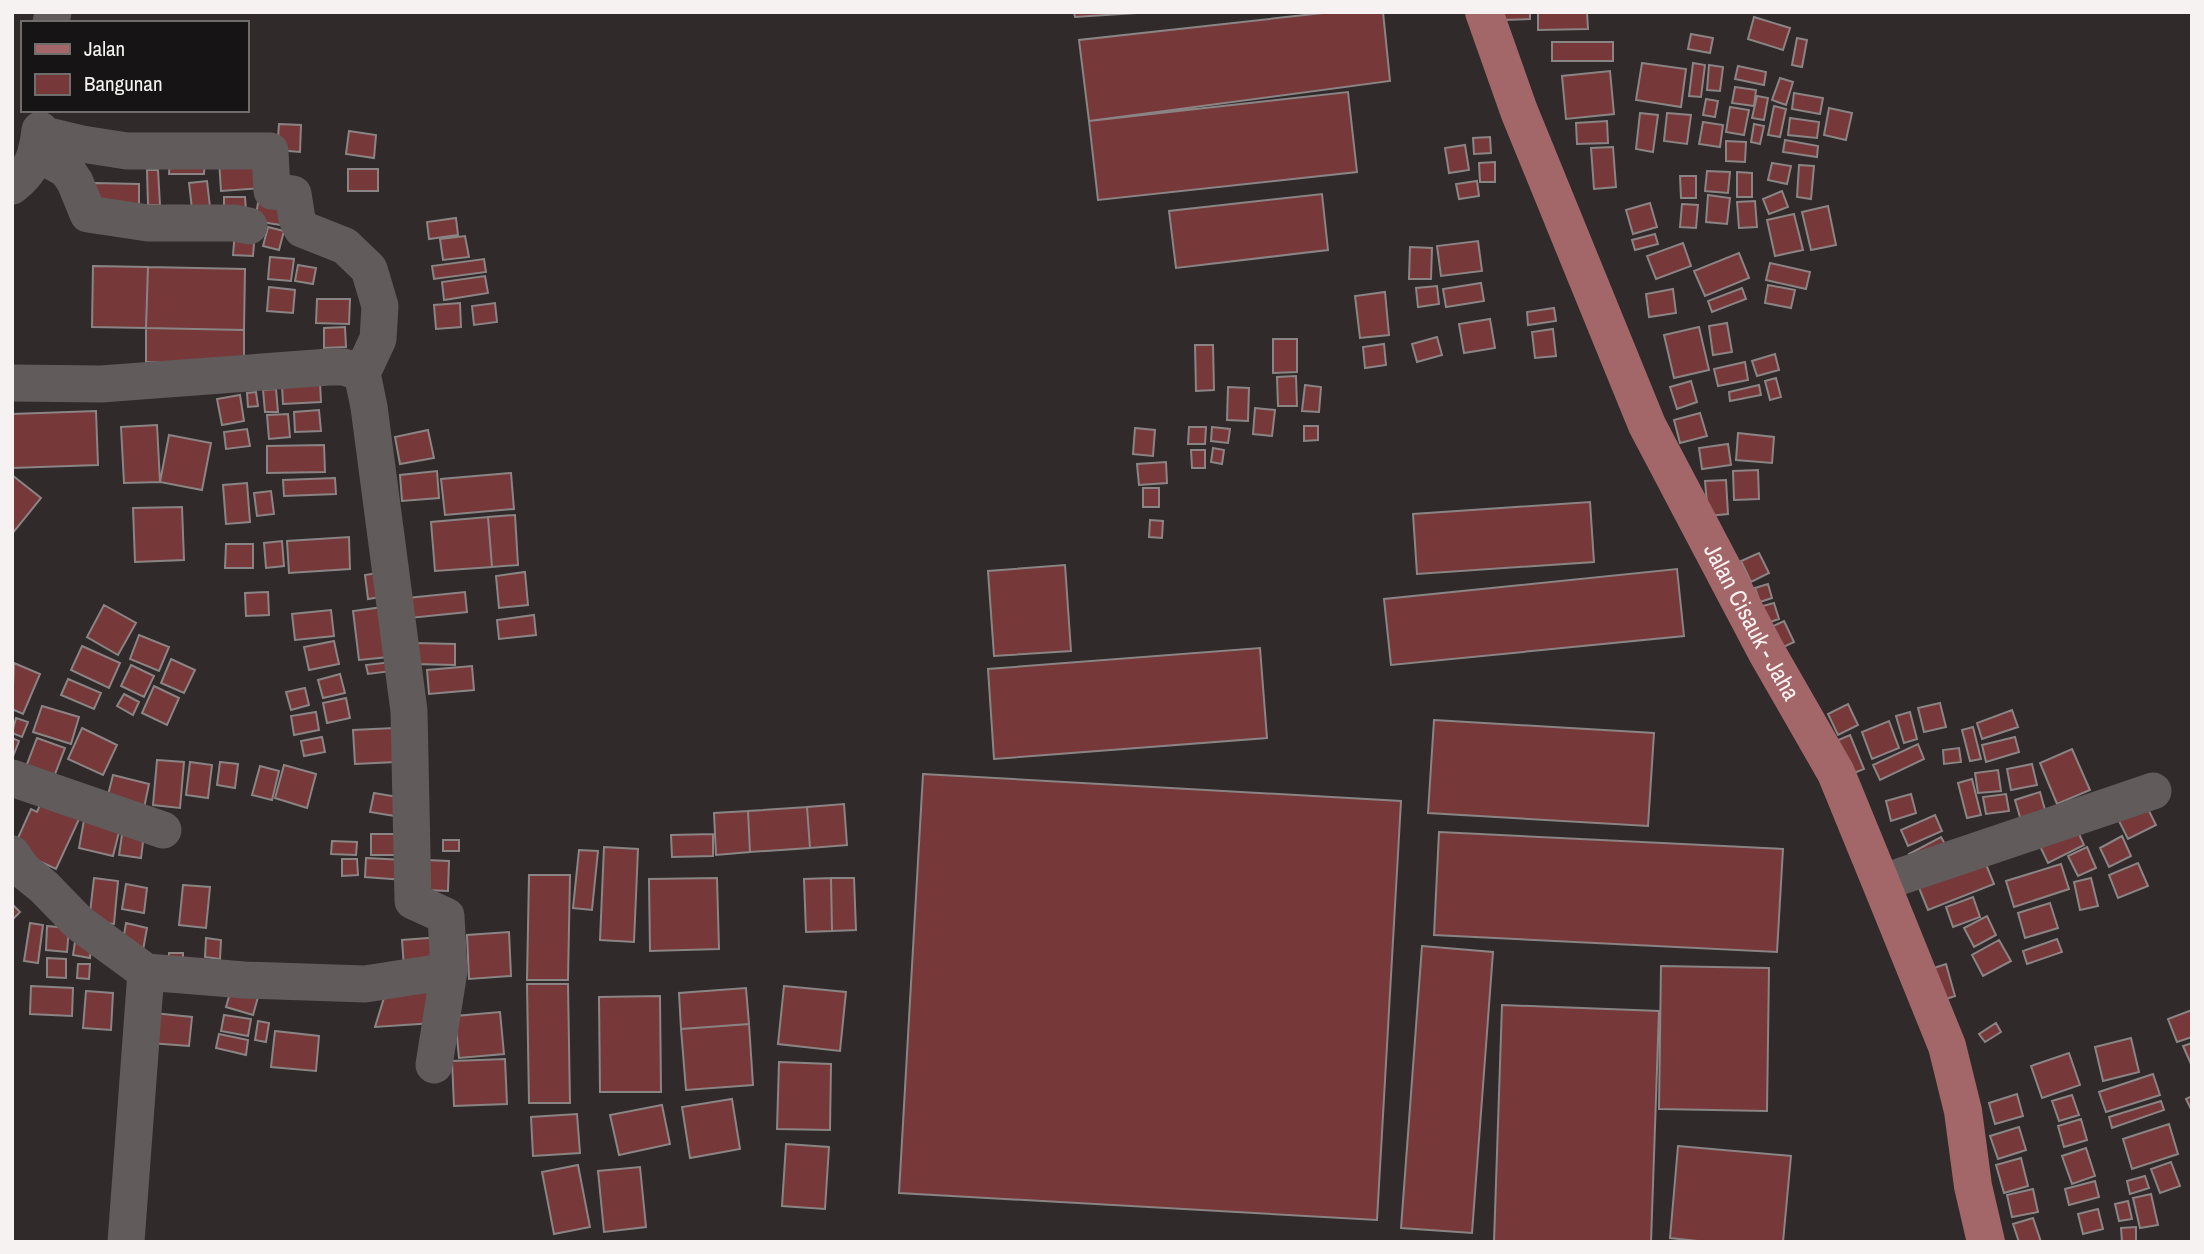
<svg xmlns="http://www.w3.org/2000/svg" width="2204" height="1254" font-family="'Archivo Narrow',sans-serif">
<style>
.building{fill:#77383a;stroke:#8b8484;stroke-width:2}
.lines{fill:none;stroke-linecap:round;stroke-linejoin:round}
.minor{stroke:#615b5b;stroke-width:37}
.major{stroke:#a46769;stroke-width:38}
.labels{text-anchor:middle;stroke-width:7;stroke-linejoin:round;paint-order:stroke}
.street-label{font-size:24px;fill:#f6f2f2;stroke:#161414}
</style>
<rect width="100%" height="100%" fill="#302a2a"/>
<path class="building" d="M1074 12H1153L1075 17Z
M1332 12H1383L1390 81 1089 121 1079 40Z
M1503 12H1530V19L1503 20Z
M1538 12H1587L1588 29 1538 30Z
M1754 17 1790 28 1783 50 1748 39Z
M1691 34 1713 38 1710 53 1688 49Z
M1797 38 1807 40 1802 67 1792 65Z
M1552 42H1613V61H1552Z
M1642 63 1686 69 1681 107 1636 100Z
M1693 63 1705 65 1701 97 1689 96Z
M1709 65 1723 67 1720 91 1707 90Z
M1738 66 1766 72 1764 85 1735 79Z
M1610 71 1614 114 1566 119 1562 76Z
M1780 78 1793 82 1786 105 1772 100Z
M1735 87 1756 90 1754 106 1732 103Z
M1348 92 1357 172 1098 200 1089 121Z
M1794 93 1823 98 1820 114 1792 109Z
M1757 96 1768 98 1764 120 1752 118Z
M1706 99 1718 101 1715 117 1703 115Z
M1774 106 1786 109 1780 137 1768 135Z
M1730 107 1749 110 1744 135 1726 132Z
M1829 108 1852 113 1846 140 1824 135Z
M1640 113 1658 115 1653 152 1636 149Z
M1667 113 1691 115 1687 144 1664 141Z
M1790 118 1819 122 1817 138 1788 135Z
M1607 121 1608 143 1577 144 1576 123Z
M1703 122 1723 125 1720 147 1699 144Z
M279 124 301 125 300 152 277 150Z
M1754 124 1764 126 1760 144 1751 142Z
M349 131 376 135 374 158 346 154Z
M1490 137 1491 153 1474 154 1473 138Z
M1785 140 1818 146 1817 157 1783 152Z
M1726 141 1746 142 1745 162 1726 161Z
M1465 145 1469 170 1449 173 1445 148Z
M1613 147 1616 187 1594 189 1591 148Z
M170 157H205L204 174H169Z
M261 157 263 188 221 191 219 160Z
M1495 162V182H1480L1479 163Z
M1772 163 1791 166 1787 184 1768 180Z
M1799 165 1814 166 1811 199 1797 197Z
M348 169H378V191H348Z
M147 170H158L160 205H148Z
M1707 171 1730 172 1728 193 1705 191Z
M1737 172 1752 173V197H1737Z
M1680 176H1696V198H1681Z
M207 181 210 207 192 209 189 183Z
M1477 181 1479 196 1459 199 1456 184Z
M95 183 139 184V210L95 209Z
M1782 191 1788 207 1769 214 1763 199Z
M1322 194 1328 250 1176 268 1169 211Z
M1708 195 1730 198 1727 224 1706 222Z
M224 197H245L246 211 224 212Z
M259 197 292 203 287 226 255 221Z
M1755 201 1757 227 1739 228 1737 202Z
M1650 203 1657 227 1633 234 1626 210Z
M1682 204 1698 205 1696 228 1680 227Z
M1828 206 1836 245 1811 250 1802 212Z
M1794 214 1803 250 1775 256 1767 220Z
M456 218 458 235 429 239 427 222Z
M268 227 284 231 279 250 263 246Z
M235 231 255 232 253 256 233 255Z
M1655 234 1658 244 1635 250 1632 240Z
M465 236 469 257 443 260 440 239Z
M1478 241 1482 271 1441 276 1437 246Z
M1683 243 1691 266 1656 279 1647 256Z
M1410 247 1432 248 1431 279H1409Z
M1739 253 1749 278 1705 296 1694 271Z
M270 257 294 259 291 281 268 279Z
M484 259 486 272 434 279 432 266Z
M1770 263 1810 272 1806 289 1766 280Z
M298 265 316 268 313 284 295 281Z
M93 266 148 267 146 328 92 327Z
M148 267 245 269 244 330 146 328Z
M485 276 488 293 444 300 442 282Z
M1481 283 1484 301 1446 307 1443 289Z
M1768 285 1795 290 1791 308 1765 303Z
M1437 286 1439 304 1418 307 1416 288Z
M269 287 295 290 293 313 267 311Z
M1742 288 1746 299 1712 312 1708 301Z
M1673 289 1676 313 1649 317 1646 294Z
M1385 292 1389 335 1360 338 1355 296Z
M317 299H350L349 324 316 323Z
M460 303 461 327 436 329 434 305Z
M495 303 497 322 474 325 472 306Z
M1554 308 1556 321 1528 325 1527 312Z
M1490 319 1495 348 1464 353 1459 324Z
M1727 323 1732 352 1713 355 1709 326Z
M345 327 346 347 324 348V328Z
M1699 327 1709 370 1674 378 1664 335Z
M146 328 244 330V365L146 362Z
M1553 329 1556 356 1535 358 1532 332Z
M1437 337 1442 355 1417 362 1412 344Z
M1273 339H1297V372L1273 373Z
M1384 344 1386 365 1365 368 1363 347Z
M1195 345H1213L1214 390 1196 391Z
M1775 354 1779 370 1757 376 1752 361Z
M1745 362 1748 380 1718 386 1714 369Z
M1296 376 1297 406H1278L1277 377Z
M1776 378 1781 397 1770 400 1765 381Z
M1691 381 1697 402 1677 409 1670 387Z
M320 383 321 402 283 404 282 385Z
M1305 385 1321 387 1319 412 1302 411Z
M1759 385 1761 395 1730 401 1729 392Z
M1228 387 1249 388 1248 421 1227 420Z
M276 389 278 412H265L263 390Z
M256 392 258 406 248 407 247 393Z
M240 395 244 421 222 425 217 399Z
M1255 408 1275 410 1272 436 1253 434Z
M319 410 321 431 295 432 294 412Z
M96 411 98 465 12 468V414Z
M1700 413 1707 436 1680 443 1674 420Z
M288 414 290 437 269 439 267 415Z
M157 425 160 482 124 483 121 427Z
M1304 426H1318V440L1304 441Z
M1189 427H1206L1205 444H1188Z
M1212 427 1230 429 1228 443 1211 441Z
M1135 428 1155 430 1153 456 1133 454Z
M247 429 250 446 226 449 224 432Z
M428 430 434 458 400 464 395 437Z
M1738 433 1774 437 1772 463 1736 460Z
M169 435 211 443 202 490 160 482Z
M1728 444 1731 465 1702 469 1699 448Z
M324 445 325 472 267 473V446Z
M1213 448 1224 450 1222 464 1211 462Z
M1191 450H1205V468H1192Z
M1166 462 1167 483 1139 485 1137 464Z
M1758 470 1759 499 1734 500 1733 471Z
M437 471 439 498 402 501 400 475Z
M511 473 514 509 445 515 441 479Z
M12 475 41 498 12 534Z
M335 478 336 494 284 496 283 480Z
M1726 480 1728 514 1708 516 1705 481Z
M247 483 250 522 226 524 223 485Z
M1143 488H1159V507H1143Z
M271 491 274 514 257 516 254 493Z
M1590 502 1594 562 1417 574 1413 514Z
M182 507 184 560 135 562 133 508Z
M515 515 518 565 492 567 488 517Z
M488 517 492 567 435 571 431 522Z
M1150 520 1163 521 1162 538 1149 537Z
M349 537 350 569 289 573 287 541Z
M282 541 284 566 266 568 264 543Z
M226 544H253V568H225Z
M1759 553 1769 573 1751 582 1741 561Z
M1065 565 1071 651 994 656 988 571Z
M1677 569 1684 636 1391 665 1384 599Z
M384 572 387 596 368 599 365 575Z
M525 572 528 605 499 608 496 576Z
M1768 584 1772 598 1760 602 1755 588Z
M268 592 269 615 246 616 245 593Z
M465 592 467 612 400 619 398 599Z
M1774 603 1779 619 1764 624 1759 607Z
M104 605 136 623 118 655 87 637Z
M383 607 389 657 359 660 353 611Z
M331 610 334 636 295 640 292 614Z
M534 615 536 635 499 639 497 620Z
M1784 621 1794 642 1775 651 1765 630Z
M139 635 169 647 159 671 130 659Z
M334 641 339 664 309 670 304 647Z
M415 643 455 644V665L415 664Z
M82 646 120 663 109 688 71 670Z
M1260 648 1267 738 994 759 988 669Z
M171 659 195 670 184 693 161 683Z
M391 662 392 671 368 674 366 665Z
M14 663 40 674 23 714 12 709Z
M131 665 154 676 144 697 121 686Z
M472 666 474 690 429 694 427 670Z
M340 674 345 693 323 698 318 680Z
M68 679 101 693 94 709 61 695Z
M154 686 179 698 167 725 142 713Z
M305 688 309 705 291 710 286 692Z
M124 694 139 702 133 715 117 706Z
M346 698 350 718 327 723 323 703Z
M1940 703 1946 727 1924 732 1918 708Z
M1848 704 1858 725 1838 735 1828 714Z
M42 706 79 717 71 744 33 732Z
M2012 710 2018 727 1982 739 1977 723Z
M316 712 319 730 294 735 291 716Z
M1910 712 1917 739 1904 743 1896 716Z
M16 718 28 722 22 737 12 733Z
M1434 720 1654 733 1648 826 1428 813Z
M1889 721 1899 748 1872 759 1862 732Z
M1973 727 1981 759 1970 761 1962 730Z
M82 728 117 745 103 775 68 759Z
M394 728 396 762 355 764 353 730Z
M1850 735 1864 769 1849 775 1836 741Z
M322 737 325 752 304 756 301 741Z
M2015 737 2019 752 1986 762 1982 745Z
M12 738 19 741 12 759Z
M37 738 65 748 52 782 24 772Z
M1918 744 1924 759 1880 780 1873 765Z
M1959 748 1961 762 1944 764 1943 750Z
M2072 749 2090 790 2057 804 2040 763Z
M157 760 184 762 180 808 153 805Z
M190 762 212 765 208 798 186 795Z
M220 762 238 764 235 788 217 785Z
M2032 764 2037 785 2011 790 2007 769Z
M284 765 316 774 307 808 275 798Z
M260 766 279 771 272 800 252 795Z
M1998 770 2001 791 1978 793 1975 773Z
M923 774 1401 801 1377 1220 899 1193Z
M113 775 149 784 144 808 107 799Z
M1972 779 1981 815 1967 818 1958 783Z
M2040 792 2047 817 2022 824 2015 800Z
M374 793 398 797 395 816 370 812Z
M1911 794 1916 813 1891 821 1886 801Z
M2006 794 2009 811 1986 814 1983 797Z
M43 798 81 815 56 869 13 849 31 809 37 812Z
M844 804 847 845 810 848 807 807Z
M2146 805 2156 825 2128 839 2118 819Z
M807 807 810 848 750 852 748 811Z
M748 811 750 852 716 855 714 813Z
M1935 815 1942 831 1908 846 1901 830Z
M84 820 120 828 113 856 79 848Z
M2075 825 2084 845 2048 863 2038 842Z
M123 828 143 842 141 858 119 855Z
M1439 832 1783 849 1777 952 1434 935Z
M371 834H405V855H371Z
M713 834V856L672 857 671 835Z
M2122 836 2131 856 2109 867 2100 848Z
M1941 837 1949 851 1916 867 1909 854Z
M443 840H459V851H443Z
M332 841 357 842 356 855 331 854Z
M604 847 638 849 634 942 600 940Z
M2087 847 2096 868 2078 876 2068 856Z
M579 850 598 851 592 910 573 908Z
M1983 857 1994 884 1928 910 1917 883Z
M366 858 405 860 404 880 365 877Z
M342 859H357L358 875 342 876Z
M426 860 449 861 448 891 425 890Z
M2138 863 2148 886 2118 898 2109 875Z
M2061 864 2069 889 2014 907 2006 881Z
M529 875H570L568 980H527Z
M94 878 118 881 114 924 89 921Z
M717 878 719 949 650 951 649 879Z
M831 878 832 931 806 932 804 879Z
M831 878H854L856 930 832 931Z
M2091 878 2098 906 2080 910 2074 882Z
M126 884 147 888 144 913 122 909Z
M183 885 210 887 206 928 179 925Z
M1973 897 1980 917 1953 927 1946 907Z
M2050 903 2058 928 2025 938 2018 913Z
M12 904 20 912 12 920Z
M1987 916 1996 935 1974 947 1964 928Z
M30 923 43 925 38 963 24 961Z
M126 923 147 928 143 950 122 947Z
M47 926 69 928 67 952 46 950Z
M509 932 511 976 469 979 467 935Z
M76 935 92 937 90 958 73 955Z
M441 937 442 966 404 968 402 940Z
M206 938 221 940 220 959 205 957Z
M2057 939 2062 952 2027 964 2023 951Z
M1999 940 2011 961 1983 976 1972 955Z
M1422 946 1493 952 1472 1233 1401 1228Z
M169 953H183V973H168Z
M47 958 66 959V978L47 977Z
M78 964H90L89 979 77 978Z
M1946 964 1955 996 1943 1000 1934 968Z
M1661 966 1769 968 1767 1111 1659 1109Z
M527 984H568L570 1103H529Z
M431 985 434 1023 375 1027 387 988Z
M31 986 73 988 72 1016 30 1014Z
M784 986 846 992 840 1051 778 1044Z
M746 988 749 1024 681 1029 679 993Z
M231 990 258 997 253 1015 226 1007Z
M86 991 113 993 111 1030 83 1028Z
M660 996 661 1092H600L599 997Z
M1502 1005 1659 1011 1651 1242H1494Z
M2192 1010V1037L2177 1042 2168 1019Z
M500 1012 504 1054 459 1058 455 1016Z
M153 1013 192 1017 189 1046 150 1043Z
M224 1015 251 1019 248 1036 221 1031Z
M258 1021 269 1023 266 1042 255 1040Z
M1996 1023 2001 1032 1985 1042 1979 1034Z
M749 1024 753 1085 686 1090 681 1029Z
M275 1031 319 1036 316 1071 271 1067Z
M219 1034 248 1040 246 1055 216 1048Z
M2131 1038 2139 1072 2103 1081 2095 1047Z
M2192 1043V1064H2191L2183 1046Z
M2069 1053 2080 1085 2042 1098 2031 1066Z
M505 1059 507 1104 454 1106 452 1061Z
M779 1062 831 1064 830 1130 777 1129Z
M2153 1074 2160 1095 2106 1112 2099 1092Z
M2017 1094 2023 1116 1995 1124 1989 1103Z
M2072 1095 2079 1115 2059 1121 2052 1101Z
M2192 1096V1111L2186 1099Z
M732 1099 740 1149 690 1158 682 1107Z
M2161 1101 2164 1110 2112 1128 2109 1117Z
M662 1105 670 1144 619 1155 610 1115Z
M577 1114 580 1153 533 1156 531 1117Z
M2081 1119 2087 1140 2064 1147 2058 1126Z
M2169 1124 2178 1154 2132 1169 2123 1139Z
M2019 1127 2026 1150 1998 1159 1990 1136Z
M786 1144 829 1147 825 1209 782 1206Z
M1678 1146 1791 1156 1783 1242H1707L1670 1238Z
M2086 1148 2095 1176 2072 1184 2062 1156Z
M2021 1158 2028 1186 2004 1193 1996 1165Z
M2171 1162 2180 1186 2160 1193 2151 1169Z
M578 1165 590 1227 554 1234 542 1172Z
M640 1167 646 1227 604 1232 598 1171Z
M2145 1176 2149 1188 2130 1194 2127 1181Z
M2095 1181 2099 1197 2069 1205 2065 1189Z
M2033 1189 2038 1212 2012 1217 2007 1195Z
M2151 1194 2158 1225 2140 1228 2133 1198Z
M2128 1201 2132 1219 2119 1221 2115 1204Z
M2098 1209 2103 1229 2083 1234 2078 1214Z
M2033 1218 2041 1242H2019L2013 1224Z
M2136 1227V1242H2122L2121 1228Z"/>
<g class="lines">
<path class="minor" d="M51 23 53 12
M40 134 82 144 127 151H270L272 191 293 194 297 219 302 229 345 246 369 269 380 306 378 339 362 373
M37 153 67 170 75 182 88 214 148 223H235L249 226
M12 186C33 170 37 155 40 130
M12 383 101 384 329 367H344L362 373 369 407 409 711 413 901 446 916 449 971 365 984 244 980 146 972 79 923 44 887 23 870 12 854
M12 778 163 830
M1881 883 2153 791
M434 1065 449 971
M126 1242 146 972"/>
<path class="major" id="s1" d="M1484 12 1519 111 1647 425 1766 651 1836 773 1881 883 1947 1046 1963 1111 1973 1186 1986 1242"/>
</g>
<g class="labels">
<g class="street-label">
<text dy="8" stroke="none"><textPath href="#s1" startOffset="667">Jalan Cisauk - Jaha</textPath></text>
</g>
</g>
<rect width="2204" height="1254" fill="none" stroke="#f6f2f2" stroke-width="28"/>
<rect x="21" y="21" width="228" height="91" fill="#161414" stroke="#706d6d" stroke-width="2"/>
<rect x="35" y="44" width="35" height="10" fill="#a46769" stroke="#706d6d" stroke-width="2"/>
<text x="84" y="56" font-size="21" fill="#f6f2f2">Jalan</text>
<rect x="35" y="74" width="35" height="21" fill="#77383a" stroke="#706d6d" stroke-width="2"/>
<text x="84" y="91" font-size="21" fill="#f6f2f2">Bangunan</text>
</svg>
